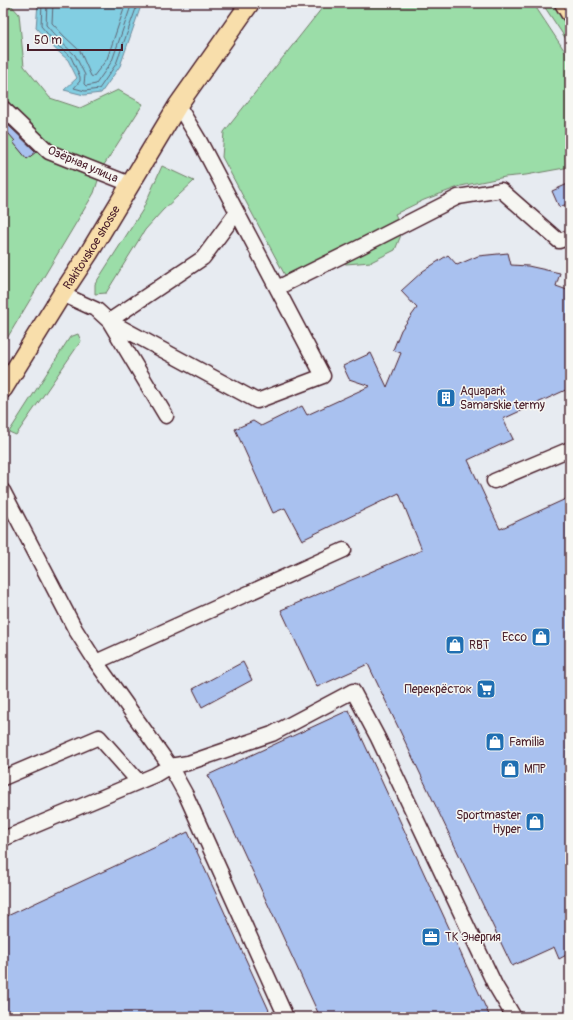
<svg xmlns="http://www.w3.org/2000/svg" width="573" height="1020" font-family="Pangolin,sans-serif">
<style>
.green{fill:#9bdda8;stroke:#727e6a}
.water{fill:#82cee2;stroke:#6c8899}
.lines{fill:none;stroke-linecap:round;stroke-linejoin:round}
.shore{stroke:#606574;stroke-width:1}
.building{fill:#a9c1ef;stroke:#4a1f2b}
.minor-casing{stroke:#4a1f2b;stroke-width:17}
.major-casing{stroke:#4a1f2b;stroke-width:21}
.minor{stroke:#f6f6f2;stroke-width:14}
.major{stroke:#f8deab;stroke-width:18}
.labels{text-anchor:middle;stroke-width:3;stroke-linejoin:round;paint-order:stroke}
.street-label{font-size:12px;fill:#4a1f2b;stroke:#f6f6f2}
.poi-label{font-size:12px;fill:#4a1f2b;stroke:#f6f6f2;text-anchor:start}
</style>
<rect width="100%" height="100%" fill="#e7ebf1"/>
<filter id="ink" filterUnits="userSpaceOnUse"><feTurbulence type="fractalNoise" baseFrequency=".025" numOctaves="2"/><feDisplacementMap in="SourceGraphic" scale="8" xChannelSelector="R" yChannelSelector="G"/><feConvolveMatrix kernelMatrix="1 2 1 2 8 2 1 2 1" color-interpolation-filters="sRGB"/></filter>
<g filter="url(#ink)">
<path class="green" d="M3 3H9L19 14 24 66 50 98 80 108 118 90 143 104 102 168 94 193 3 345Z
M326 3H533L570 59V167L526 175 505 177 461 186 424 200 395 214 403 230 395 250 371 262 346 264 330 257 286 277 222 157 224 132Z
M542 3H554L570 28V45Z
M162 166 194 181 163 210 145 230 106 293 95 294V284L142 211Z
M78 334 81 341 16 435 9 432 70 337Z"/>
<path class="water" d="M38 3H142L120 66 101 93 84 95 64 90 77 78 68 60 53 47 36 28Z"/>
<g class="lines">
<path class="shore" d="M42 3 41 26 56 44 71 57 80 77V81L74 88 85 91 99 89 116 64 138 3
M47 3 46 25 60 41 75 55 85 75 84 84 86 86 96 84 112 61 132 3
M53 3 52 23 64 36 80 51 91 76 93 77 107 59 126 3"/>
</g>
<path class="building" d="M4 121 36 152 27 159 13 142 15 141 3 127Z
M570 183V203L559 207 552 191Z
M508 253 511 265 528 266 560 273 556 286 570 291V388L503 419 513 439 468 460 500 529 570 497V953L559 959 554 947 512 966 368 664 317 687 281 610 422 550 399 493 302 540 285 508 273 513 235 429 253 421 261 426 302 406 307 415 370 386 349 379 343 366 371 353 387 387 401 353 393 350 401 330 417 308 401 291 423 271 448 255 457 265 478 256Z
M243 662 252 680 202 707 193 689Z
M349 710 490 1017H320L208 775Z
M188 832 272 1017H3V918Z"/>
<g class="lines">
<g class="minor-casing">
<path id="minor" d="M178 105 199 140 323 376 257 401 109 321 203 258 237 212
M3 108 49 152 130 184
M277 288 360 247 458 197 501 190 559 241 570 237
M62 294 97 310 109 321 166 416
M494 481 570 449
M3 491 75 629 96 662 170 766 186 795 286 1017
M96 662 344 550
M3 778 99 737 138 781
M3 839 155 775 170 766 188 763 272 734 353 691 378 738 495 985 514 1017"/>
</g>
<g class="major-casing">
<g id="major">
<path d="M564 3 570 13"/>
<path id="s1" d="M3 389 62 294 89 253 178 105 250 3"/>
</g>
</g>
<use href="#minor" class="minor"/>
<use href="#major" class="major"/>
</g>
</g>
<defs>
<g id="building-square" transform="scale(1)"><rect x="-9" y="-9" width="18" height="18" rx="4" fill="#1f6fb2" stroke="#f6f6f2"/><path d="M-4-6H4V6H1V3H-1V6H-4ZM-2.5-4.3h1.7v1.8h-1.7ZM.8-4.3h1.7v1.8H.8ZM-2.5-1h1.7V.8h-1.7ZM.8-1h1.7V.8H.8Z" fill="#fff"/></g>
<g id="shop-square" transform="scale(1)"><rect x="-9" y="-9" width="18" height="18" rx="4" fill="#1f6fb2" stroke="#f6f6f2"/><path d="M-5-2.5h2.3a2.7 3.5 0 0 1 5.4 0H5L5.5 6h-11ZM-1.5-2.5h3a1.5 2.3 0 0 0-3 0Z" fill="#fff"/></g>
<g id="supermarket-square" transform="scale(1)"><rect x="-9" y="-9" width="18" height="18" rx="4" fill="#1f6fb2" stroke="#f6f6f2"/><path d="M-6-5.5h2.5l.6 2H6L4.5 2H-2.5L-4.4-4H-6ZM-1.5 3.2a1.3 1.3 0 1 0 .1 0ZM3 3.2a1.3 1.3 0 1 0 .1 0Z" fill="#fff"/></g>
<g id="office-square" transform="scale(1)"><rect x="-9" y="-9" width="18" height="18" rx="4" fill="#1f6fb2" stroke="#f6f6f2"/><path d="M-6-3h4V-5.5h4V-3h4V5H-6ZM-1-4.5V-3h2v-1.5ZM-6 0V1H6V0Z" fill="#fff"/></g>
</defs>
<g fill-rule="evenodd">
<use href="#building-square" x="446" y="398"/>
<use href="#shop-square" x="541" y="637"/>
<use href="#shop-square" x="455" y="645"/>
<use href="#supermarket-square" x="486" y="689"/>
<use href="#shop-square" x="495" y="742"/>
<use href="#shop-square" x="510" y="769"/>
<use href="#shop-square" x="535" y="822"/>
<use href="#office-square" x="431" y="937"/>
</g>
<g class="labels">
<g class="street-label">
<text transform="translate(83 164) rotate(23)" y="4">Озёрная улица</text>
<text dy="4" stroke="none"><textPath href="#s1" startOffset="167">Rakitovskoe shosse</textPath></text>
</g>
<g class="poi-label">
<text x="460" y="395">Aquapark<tspan x="460" dy="14">Samarskie termy</tspan></text>
<text x="527" y="641" text-anchor="end">Ecco</text>
<text x="469" y="649">RBT</text>
<text x="472" y="693" text-anchor="end">Перекрёсток</text>
<text x="509" y="746">Familia</text>
<text x="524" y="773">МПР</text>
<text x="521" y="819" text-anchor="end">Sportmaster<tspan x="521" dy="14">Hyper</tspan></text>
<text x="445" y="941">ТК Энергия</text>
</g>
</g>
<rect width="573" height="1020" fill="none" stroke="#f6f6f2" stroke-width="16"/>
<rect x="8" y="8" width="557" height="1004" fill="none" stroke="#4a1f2b" stroke-width="1.5" filter="url(#ink)"/>
<path d="M28 44v6h94v-6" fill="none" stroke="#4a1f2b" stroke-width="2"/>
<text x="34" y="44" font-size="12" fill="#4a1f2b" stroke="#f6f6f2" stroke-width="3" paint-order="stroke">50 m</text>
</svg>
